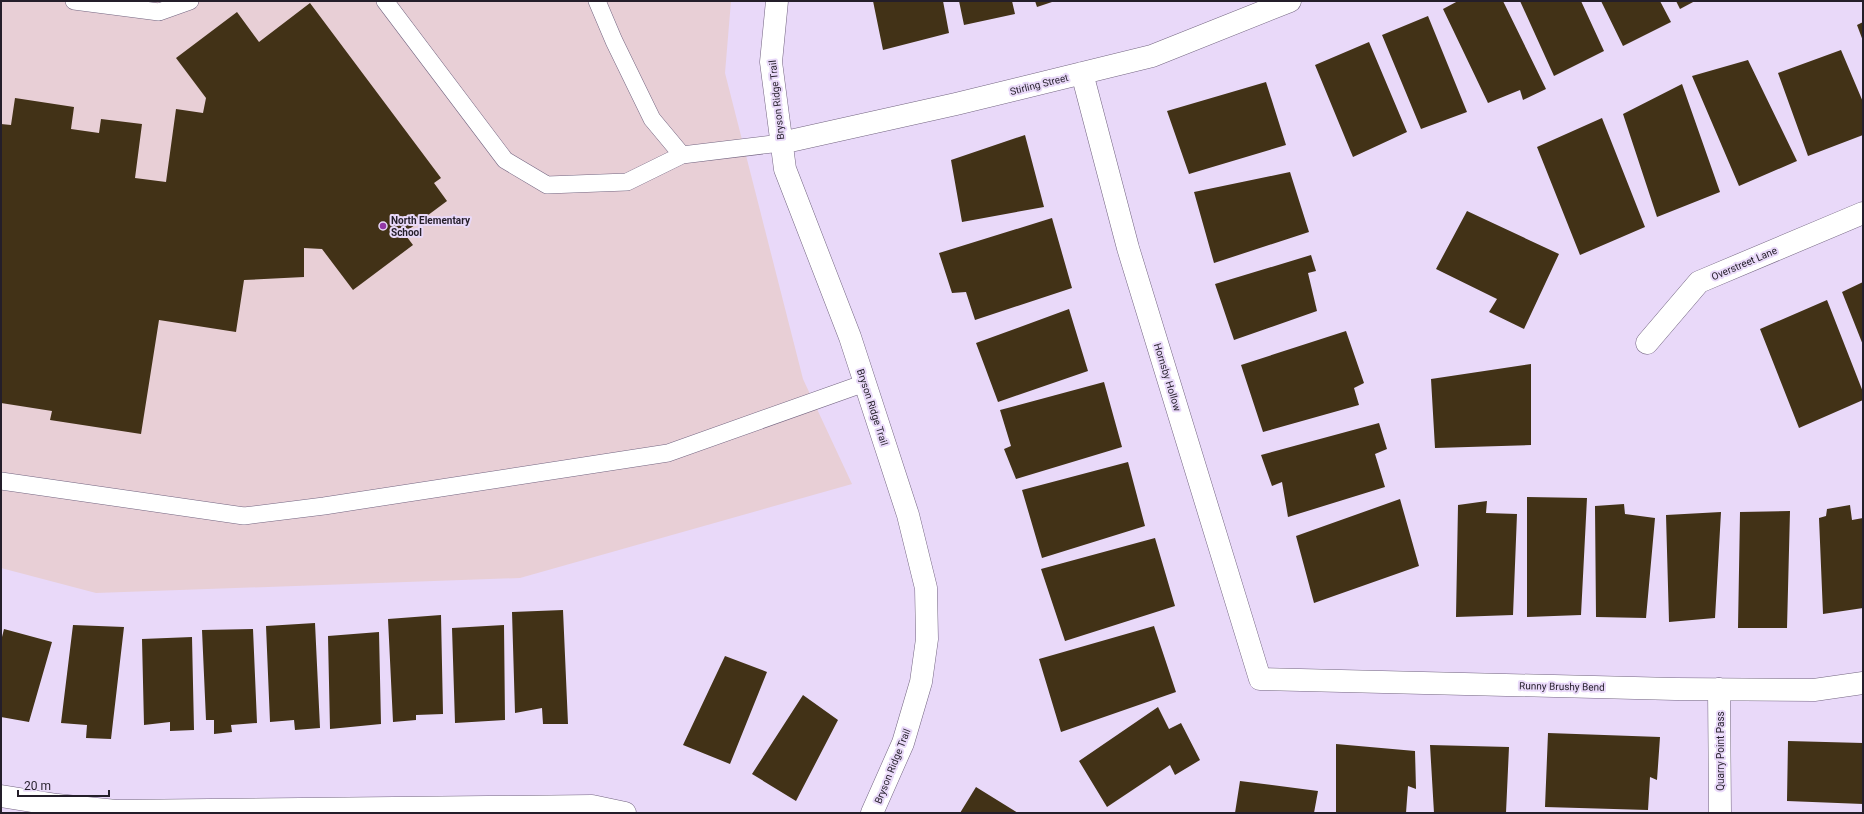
<svg xmlns="http://www.w3.org/2000/svg" width="1864" height="814" font-family="Roboto,sans-serif">
<style>
.education{fill:#e8cfd6}
.building{fill:#423217}
.lines{fill:none;stroke-linecap:round;stroke-linejoin:round}
.lane-casing{stroke:#736581;stroke-width:18}
.street-casing{stroke:#736581;stroke-width:23}
.lane{stroke:#fff;stroke-width:17}
.street{stroke:#fff;stroke-width:22}
.poi-dot{fill:#9239a5;stroke:#e9d9f9;stroke-width:1.5}
.labels{text-anchor:middle;stroke-width:4;stroke-linejoin:round;paint-order:stroke}
.street-label{font-size:10px;fill:#241e2a;stroke:#e9d9f9}
.poi-label{font-size:10px;font-weight:bold;fill:#241e2a;stroke:#e9d9f9;text-anchor:start}
</style>
<rect width="100%" height="100%" fill="#e9d9f9"/>
<path class="education" d="M1 1H731L725 73 803 379 852 484 520 578 96 593 1 568Z"/>
<path class="building" d="M873 1H943L949 33 883 50Z
M959 1H1012L1015 14 964 25Z
M1035 1H1055L1037 7Z
M1458 1H1503L1546 89 1523 100 1520 90 1488 103 1443 9Z
M1520 1H1581L1604 51 1554 76Z
M1601 1H1660L1671 22 1623 46Z
M1676 1H1695L1680 9Z
M310 3 441 178 434 183 447 201 404 233 413 245 353 290 322 249 304 248V277L244 280 236 332 159 320 141 434 50 420 52 411 1 403V124L11 125 15 98 74 107 71 129 99 133 101 119 142 124 135 178 166 182 176 109 203 113 206 98 176 58 237 12 259 42Z
M1428 16 1467 112 1421 129 1382 35Z
M1863 22V41L1857 25Z
M1369 42 1407 132 1353 157 1315 65Z
M1841 50 1863 102V135L1808 156 1778 73Z
M1748 60 1797 161 1739 186 1692 76Z
M1266 82 1286 145 1189 174 1167 111Z
M1682 84 1720 192 1657 217 1623 114Z
M1602 118 1645 227 1580 255 1537 147Z
M1025 135 1044 207 962 222 951 160Z
M1290 172 1309 232 1214 263 1194 192Z
M1467 211 1559 254 1524 329 1489 312 1497 299 1436 269Z
M1052 218 1072 288 975 320 966 292 952 293 939 253Z
M1311 255 1316 271 1308 273 1317 311 1234 340 1215 284Z
M1863 282V345L1842 292Z
M1827 300 1863 392V400L1799 428 1760 329Z
M1069 309 1088 371 998 402 976 343Z
M1346 331 1364 383 1354 388 1359 405 1263 432 1241 365Z
M1531 364V445L1435 448 1431 379Z
M1104 382 1122 447 1016 479 1004 449 1011 446 1000 410Z
M1379 423 1387 449 1375 454 1385 487 1288 517 1282 482 1272 486 1261 455Z
M1128 462 1145 526 1042 558 1022 490Z
M1527 497 1587 498 1581 615 1527 617Z
M1400 499 1419 566 1314 603 1296 536Z
M1487 501 1486 513 1517 514 1513 615 1456 617 1458 505Z
M1624 504 1625 514 1655 518 1646 618 1596 617 1595 506Z
M1850 505 1852 520 1863 518V608L1823 614 1819 518 1826 516 1827 509Z
M1790 511 1787 628H1738L1740 512Z
M1721 512 1715 618 1669 622 1666 515Z
M1155 538 1175 606 1065 641 1041 569Z
M563 610 568 724H543L542 708 515 713 512 612Z
M441 615 443 714 416 715V720L393 722 388 619Z
M315 623 320 728 295 730 294 720 270 722 266 626Z
M73 625 124 627 111 739 86 738 87 725 61 723Z
M504 625 505 720 455 723 452 628Z
M1154 626 1176 692 1061 732 1039 659Z
M4 629 52 642 29 722 1 717V641Z
M253 629 257 723 231 725 232 732 214 734V720H206L202 630Z
M379 632 381 724 330 729 328 636Z
M192 637 194 730 170 731V722L144 725 142 639Z
M725 656 767 672 730 764 683 745Z
M803 695 838 720 796 801 752 774Z
M1158 707 1169 729 1181 723 1200 760 1175 775 1170 765 1107 807 1079 761Z
M1548 733 1660 737 1657 780 1650 777 1648 810 1545 807Z
M1788 741 1863 743V804L1787 801Z
M1336 744 1415 751 1416 789 1408 786 1406 813H1336Z
M1430 745 1509 747 1506 813H1434Z
M1240 781 1318 791 1314 813H1235Z
M976 787 1018 813H960Z"/>
<g class="lines">
<g class="lane-casing">
<path id="lane" d="M74 1 159 12 190 1
M385 1 505 160 547 185 627 182 682 155 781 143
M597 1 614 41 652 119 682 155
M1 481 244 516 324 506 668 453 865 383"/>
</g>
<g class="street-casing">
<path id="street" d="M777 1 771 62 785 169 850 337 908 515 926 588 927 639 921 682 903 743 872 813
M1082 73 1128 248 1260 679 1675 689 1814 690 1863 683
M781 143 956 104 1152 56 1290 1
M1647 343 1699 282 1863 213
M1719 689 1720 813
M1 796 57 805 116 811 592 806 625 813"/>
</g>
<use href="#lane" class="lane"/>
<use href="#street" class="street"/>
</g>
<circle class="poi-dot" cx="383" cy="226" r="4"/>
<g class="labels">
<g class="street-label">
<text transform="translate(1039 84) rotate(-14)" y="4">Stirling Street</text>
<text transform="translate(776 100) rotate(-96)" y="4">Bryson Ridge Trail</text>
<text transform="translate(1744 263) rotate(-23)" y="4">Overstreet Lane</text>
<text transform="translate(1168 377) rotate(73)" y="4">Hornsby Hollow</text>
<text transform="translate(873 407) rotate(72)" y="4">Bryson Ridge Trail</text>
<text transform="translate(1562 686) rotate(1)" y="4">Runny Brushy Bend</text>
<text transform="translate(1720 751) rotate(-90)" y="4">Quarry Point Pass</text>
<text transform="translate(892 766) rotate(-68)" y="4">Bryson Ridge Trail</text>
</g>
<g class="poi-label">
<text x="391" y="224">North Elementary<tspan x="391" dy="12">School</tspan></text>
</g>
</g>
<rect width="1864" height="814" fill="none" stroke="#241e2a" stroke-width="4"/>
<path d="M18 790v6h91v-6" fill="none" stroke="#241e2a" stroke-width="2"/>
<text x="24" y="790" font-size="12" fill="#241e2a" stroke="#e9d9f9" stroke-width="3" paint-order="stroke">20 m</text>
</svg>
